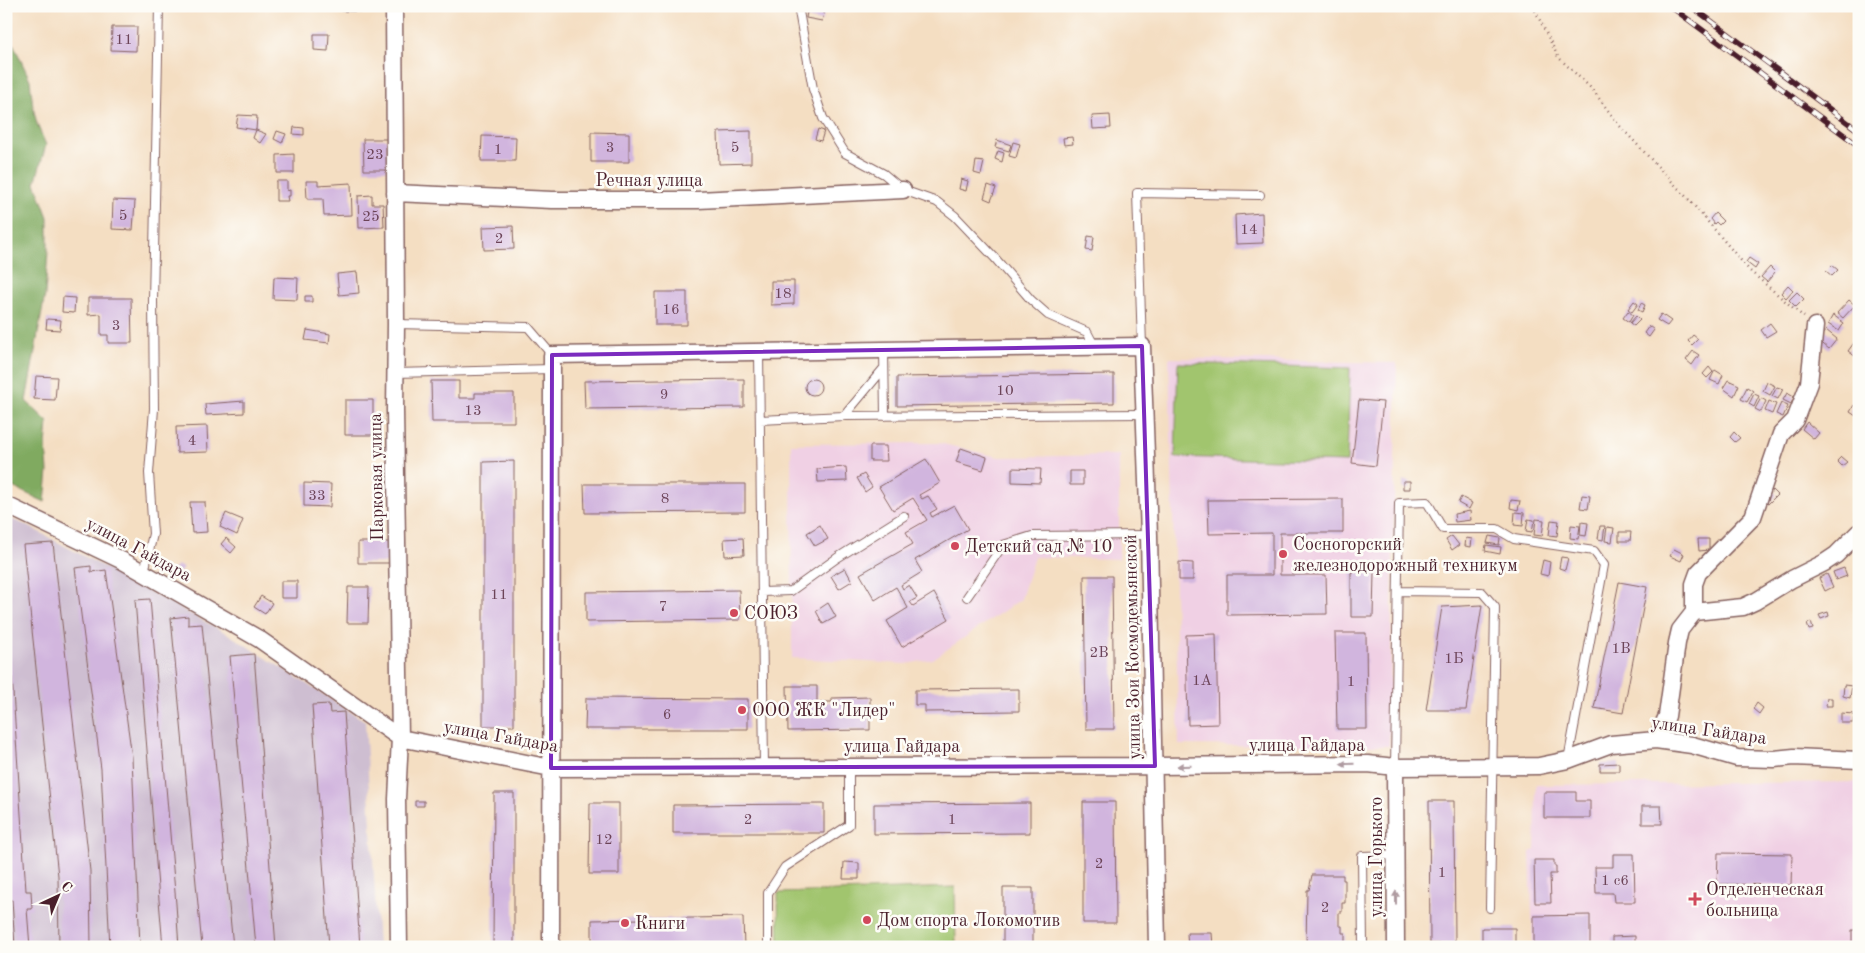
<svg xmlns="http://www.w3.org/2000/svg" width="1865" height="953" font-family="'Old Standard TT',serif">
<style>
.built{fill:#f0d0e4}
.industrial{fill:#cebed1}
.green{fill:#a1c56e;stroke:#76724c}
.forest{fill:#80aa61;stroke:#656446}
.building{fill:#d1b5de}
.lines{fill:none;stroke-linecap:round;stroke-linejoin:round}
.service-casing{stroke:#866260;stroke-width:10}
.minor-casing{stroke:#866260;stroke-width:19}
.path{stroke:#866260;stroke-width:2.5;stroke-dasharray:1 4;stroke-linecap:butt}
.service{stroke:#fff;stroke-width:8}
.minor{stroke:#fff;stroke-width:16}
.rail-casing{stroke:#4a1f2b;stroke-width:5.5}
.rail{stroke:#fdfcf7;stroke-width:4;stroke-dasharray:11;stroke-linecap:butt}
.oneway{fill:#ae9aa0}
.marked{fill:none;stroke:#7b2cbf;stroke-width:4;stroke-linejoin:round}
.poi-dot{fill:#d1495b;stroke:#fdfcf7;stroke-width:2}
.labels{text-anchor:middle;stroke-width:5;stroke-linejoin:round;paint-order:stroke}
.number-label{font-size:15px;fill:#6c4458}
.street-label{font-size:18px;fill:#4a1f2b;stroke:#fdfcf7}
.poi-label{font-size:18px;fill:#4a1f2b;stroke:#fdfcf7;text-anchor:start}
</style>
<rect width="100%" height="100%" fill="#fdfcf7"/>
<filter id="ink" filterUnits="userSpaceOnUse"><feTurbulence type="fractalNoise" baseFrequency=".02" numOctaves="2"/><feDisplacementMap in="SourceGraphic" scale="10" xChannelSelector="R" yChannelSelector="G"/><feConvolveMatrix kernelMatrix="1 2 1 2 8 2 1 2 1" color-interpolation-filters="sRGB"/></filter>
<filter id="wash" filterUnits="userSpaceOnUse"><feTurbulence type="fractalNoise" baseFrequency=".0096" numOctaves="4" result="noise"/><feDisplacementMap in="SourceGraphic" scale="20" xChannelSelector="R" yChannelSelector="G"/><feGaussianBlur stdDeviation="1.12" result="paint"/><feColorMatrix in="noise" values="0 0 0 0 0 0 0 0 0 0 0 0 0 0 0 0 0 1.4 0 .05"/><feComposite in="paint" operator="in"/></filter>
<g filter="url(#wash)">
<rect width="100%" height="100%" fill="#f4dec2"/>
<path class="built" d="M1169 358 1397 363 1389 746 1179 745Z
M939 443 999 457 1119 455V559L1034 557 1021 599 933 659 906 664 792 658 791 444Z
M1859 782V947H1533L1530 852 1535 850 1536 785Z"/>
<path class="industrial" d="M6 517 26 525 228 634 365 721 378 947H6Z"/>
<path class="green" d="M1178 363 1350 368 1347 462 1175 457Z
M955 887 956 947H779L778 893Z"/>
<path class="forest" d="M6 28 30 80 33 107 37 124 46 145 35 183 48 217V251L45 295 26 401 48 422 46 446 48 471 45 502 6 484Z"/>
<g id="blocks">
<path class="building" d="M341 6H369V12L341 11Z
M808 6 825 10 822 21 806 18Z
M112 27H137L136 51 111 50Z
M314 34H329L328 51 314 50Z
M238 115 257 116 256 130 266 134 260 143 253 138 256 130 236 127Z
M1110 115 1111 128 1093 129 1092 116Z
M294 127 304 128V135L293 134Z
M818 129 824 131 821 141 815 139Z
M277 131 286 134 282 143 274 139Z
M751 131V163L719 164 718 132Z
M591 132 629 133V162H591Z
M482 136 516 137 515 161H481Z
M1072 137 1073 144 1064 145 1063 138Z
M363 139H387V170H364Z
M997 140 1011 145 1009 151 995 147Z
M1013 142 1020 144 1016 158 1009 156Z
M998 151 1004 153 1002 162 995 159Z
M294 154V173H277V155Z
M976 161 984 162 981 175 974 173Z
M961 179 968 181 966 191 959 189Z
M276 181H287V191L290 190V196H287L288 201H276Z
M306 181H318V185L351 183 352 215 324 216 323 199H307Z
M988 185 996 188 991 201 984 198Z
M372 195V204H383L384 227 359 228 358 196Z
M113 200 135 201 133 230 112 229Z
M1262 213 1263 243 1236 244 1235 215Z
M1715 213 1723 221 1719 225 1716 222 1714 224 1710 219Z
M513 226 514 249 484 250 483 227Z
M1088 236 1094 237 1092 251 1086 250Z
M1749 258 1758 264 1755 269 1746 262Z
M1832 265 1838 270 1832 276 1826 271Z
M1770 267 1775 272 1767 282 1761 277Z
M357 272 359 293 339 295 337 274Z
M274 277 298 278 297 300 273 299Z
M771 281H794V304L771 305Z
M1788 285 1793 290 1786 298 1781 293Z
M655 292H687V325H655Z
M1797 292 1804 299 1796 307 1789 300Z
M305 296H312V302H305Z
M63 297 75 298 74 313 62 312Z
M88 298H131L132 343H108V335H101V314L88 315Z
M1849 300 1855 305 1843 318 1837 313Z
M1634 301 1638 304 1632 312 1628 309Z
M1641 303 1645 305 1642 312 1638 310Z
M1628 311 1633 315 1629 322 1623 318Z
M1661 314 1671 321 1667 326 1657 320Z
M1833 315 1844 323 1839 331 1828 324Z
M1636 316 1640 320 1634 326 1630 323Z
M47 319 61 320 60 330 46 329Z
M1770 323 1776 331 1766 337 1761 330Z
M1649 326 1654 330 1649 337 1644 333Z
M307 330 330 334 329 343 305 340Z
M1826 330 1837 339 1829 349 1818 340Z
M1693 335 1698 339 1692 345 1688 341Z
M1856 340 1859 342V353L1856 357 1848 351Z
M1693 351 1699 355 1692 365 1686 360Z
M1709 367 1713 372 1707 378 1703 374Z
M1715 370 1723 375 1719 384 1710 380Z
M1114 374V403L897 406V377Z
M36 376 57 377 55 400 34 399Z
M744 379V407L585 409 584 381Z
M805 387a8 8 0 1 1 16 0a8 8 0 1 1-16 0Z
M1728 380 1739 385 1734 396 1723 388Z
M431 381H459V398H475V393H514V422H432Z
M1767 382 1775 386 1770 395 1763 391Z
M1747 387 1753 391 1747 402 1741 399Z
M1777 387 1783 389 1778 399 1772 396Z
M1787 393 1794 397 1791 404 1783 400Z
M1754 394 1759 396 1754 407 1749 404Z
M1761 398 1766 401 1761 412 1755 409Z
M345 400H373V435H345Z
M1359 400 1383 402 1376 466 1352 463Z
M244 401V413L206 415 205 404Z
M1769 401 1776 404 1772 414 1765 411Z
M1781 403 1788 406 1783 417 1776 414Z
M1854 405 1859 408V418L1850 412Z
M1807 422 1819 433 1814 439 1802 429Z
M207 426 208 452 177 453 176 427Z
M1734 432 1740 438 1735 442 1730 437Z
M870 446H886L887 461H870Z
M961 448 987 457 983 470 956 462Z
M1841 457 1847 462 1842 466 1837 461Z
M926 459 940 483 919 495 922 499 928 496 937 509 930 513 932 517 954 505 968 529 915 560 922 572 901 585 903 589 909 585 917 598 910 602 913 606 934 593 949 619 902 647 887 621 908 608 896 587 875 600 860 574 913 544 906 532 927 520 913 498 893 510 879 487Z
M514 461V726H483V462Z
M846 467 847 481 818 482 817 469Z
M1012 468 1041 469 1040 483 1012 482Z
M1070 471H1083V485H1070Z
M864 474 872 487 865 492 857 478Z
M1403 481H1410V489H1403Z
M304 483 331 484 330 507 304 506Z
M584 484H745V512L585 513Z
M1772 490 1777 495 1768 504 1763 499Z
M1582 495 1590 496 1588 509 1580 508Z
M1461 497 1472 503 1469 509 1458 503Z
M1343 499V533H1280V575H1326L1327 614 1227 615V575H1272V533L1209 534 1208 500Z
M1511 500 1520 501 1518 510 1510 508Z
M190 502H205L207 532 192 533Z
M1470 511 1471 520 1455 522 1454 514Z
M1857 511 1859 512V521H1855Z
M1515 512 1524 513 1523 526 1514 525Z
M226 513 243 520 237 535 220 527Z
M1528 519 1534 520 1532 532 1526 531Z
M1536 519 1544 520 1542 536 1534 535Z
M1551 520 1559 521 1557 536 1549 535Z
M1581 522 1588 523 1586 536 1580 535Z
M820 525 828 539 815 546 807 533Z
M1571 525 1580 526 1578 539 1570 538Z
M1600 526H1605L1603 540 1598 539Z
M1607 527 1614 528 1612 542 1605 541Z
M1619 532H1631L1630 541H1619Z
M1452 536 1459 545 1452 550 1446 540Z
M1489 536 1500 538 1499 545 1487 543Z
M226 538 236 547 231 553 221 544Z
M743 538 744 555 725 556 724 539Z
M1466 538 1472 539 1471 547 1465 546Z
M1698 539H1709V550L1699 551Z
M358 542H391V563H358Z
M53 543 90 871 91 947H59L58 876 23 545Z
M1486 545 1501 547 1500 554 1485 551Z
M1674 549 1684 554 1681 561 1670 556Z
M1561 557 1568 558 1565 570 1559 568Z
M1543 560 1550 562 1548 576 1540 574Z
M1179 562 1193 563V580H1179Z
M177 565 183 568 176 578 170 574Z
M91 566V572L106 570 132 757 140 947H110L101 769 75 568Z
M845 568 852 581 839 589 831 576Z
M1844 568 1847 576 1836 580 1833 572Z
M1351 572H1374L1373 617H1351Z
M1827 574 1833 587 1825 591 1819 578Z
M1084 576H1112L1114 729H1086Z
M281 581H297V598H281Z
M1619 582 1647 587 1623 713 1594 708Z
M348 587H369L368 623H347Z
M739 590 740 620 586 622V592Z
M261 596 272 603 265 614 254 607Z
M150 599 176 904 179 947H163L159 900 135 600Z
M828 603 836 617 823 624 816 611Z
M1482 605 1466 710H1426L1442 607Z
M1828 612 1829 616 1821 619 1819 615Z
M6 615H8L26 891H31L32 909H27L30 947H15L12 900H6V873H9L8 863H6V846H9L6 802Z
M188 616V625L202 624 233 947H202L171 618Z
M1811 622 1813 629 1809 630 1807 624Z
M1335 633H1366L1367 729H1337Z
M1216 634 1218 724 1188 725 1186 635Z
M254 654 276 947H256L230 656Z
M1844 685 1852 686 1850 698 1843 696Z
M787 686H817V702H832V698L870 697V730L788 731Z
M1019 689V711L925 712V705H915V690Z
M586 698 748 699V729H585Z
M1827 698H1832V706H1826Z
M1757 703 1763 708 1759 714 1753 709Z
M329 704 330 713 344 712 360 947H329L312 705Z
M1841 713 1854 714 1853 723H1841Z
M1619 763V771H1600V764Z
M1544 792H1576V801H1590V818H1544Z
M494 793H514V947H493Z
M415 801H424V806H415Z
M1429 801H1454L1455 944H1430Z
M1083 802H1115L1116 923H1083Z
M590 803H619V874H589Z
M1030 803V833L874 834V804Z
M824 804V833H673V805Z
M1642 806H1661L1662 824H1642Z
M1718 853 1792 854 1791 885 1717 884Z
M1613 854H1634L1635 902H1614L1613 893H1596L1595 867H1613Z
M1534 860H1554V866H1556V874H1550L1551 903H1535Z
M844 862 859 863V879H843Z
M1312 875H1343V880H1345V903H1342V912H1339V926H1342V933H1345V947H1306L1307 890H1309Z
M1003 888H1033V947H1003Z
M1590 915V947H1534V916Z
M743 917 744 947H592V920Z
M1482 928H1515V947H1482Z
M1852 930H1859V947H1852Z
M1187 933H1212L1213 947H1188Z
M1635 936V947H1612V937Z"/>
</g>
</g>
<g filter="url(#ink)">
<use href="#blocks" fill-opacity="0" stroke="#866260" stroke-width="1"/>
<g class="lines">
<g class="service-casing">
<path id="service" d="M798 6 813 89 823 118 845 153 884 174 903 190 937 202 955 216 994 257 1031 300 1048 315 1087 332 1095 347
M396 324 528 327 552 355
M1142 346 1137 193 1260 195
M884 350 885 416
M759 352 764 767
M395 373 552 369
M844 416 884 368
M760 420 844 416 1145 414
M144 572 153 534 149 473 154 409 153 301 159 6
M1398 591 1482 592 1495 607 1490 908
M762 592 791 591 837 558 904 516
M967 597 1003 545 1032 536 1149 535
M1395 767 1399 503 1427 502 1443 529H1497L1514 539 1594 551 1604 565 1568 760
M768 947V893L785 867 849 825V766
M1363 947 1362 856 1396 855"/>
</g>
<g class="minor-casing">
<path id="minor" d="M394 6 396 324 395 410 400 738 397 799 399 947
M395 193 552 200H698L903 190
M6 505 123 561 259 639 400 738 551 768 1155 766 1368 764 1395 767 1539 766 1568 760 1611 744 1656 740 1692 745 1737 758 1774 759 1794 757 1859 760
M1694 612 1743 607 1756 601 1792 579 1824 563 1836 555 1859 532
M1656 740 1667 716 1677 643 1680 630 1694 612V584L1698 573 1753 517 1781 434 1795 420 1809 383 1815 326
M1395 767 1396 947
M551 947 552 355 1142 346 1149 535 1157 947"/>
</g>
<path class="path" d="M1533 6 1558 57 1593 90 1618 124 1691 202 1750 271 1804 317"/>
<use href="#service" class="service"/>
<use href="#minor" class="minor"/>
<g class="rail-casing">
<path id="rail" d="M1670 6 1859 146
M1691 6 1859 131"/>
</g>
<use href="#rail" class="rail"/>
</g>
<defs><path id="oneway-solid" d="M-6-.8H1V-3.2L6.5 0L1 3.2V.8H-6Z" transform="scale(1.25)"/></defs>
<g class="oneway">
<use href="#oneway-solid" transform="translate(1347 764) rotate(179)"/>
<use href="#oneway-solid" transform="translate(1184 766) rotate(179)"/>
<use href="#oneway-solid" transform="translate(1396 898) rotate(-90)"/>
</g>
</g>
<path class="marked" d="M1142 346 1155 766 551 768 552 355Z"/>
<g class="poi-dot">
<circle cx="955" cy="546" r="5"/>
<circle cx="1283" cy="554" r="5"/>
<circle cx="734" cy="613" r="5"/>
<circle cx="742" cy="710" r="5"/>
<path d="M1692.5 891.5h5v5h5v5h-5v5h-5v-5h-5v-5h5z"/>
<circle cx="867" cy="920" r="5"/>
<circle cx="625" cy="923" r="5"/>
</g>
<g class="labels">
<g class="number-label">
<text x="124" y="44">11</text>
<text x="610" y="152">3</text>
<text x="735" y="152">5</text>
<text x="498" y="154">1</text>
<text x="375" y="159">23</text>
<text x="123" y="220">5</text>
<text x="371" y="221">25</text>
<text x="1249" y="234">14</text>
<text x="499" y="243">2</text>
<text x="783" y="298">18</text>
<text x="671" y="314">16</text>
<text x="116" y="330">3</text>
<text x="1005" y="395">10</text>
<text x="664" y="399">9</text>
<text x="473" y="415">13</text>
<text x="192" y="445">4</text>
<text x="317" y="500">33</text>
<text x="665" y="503">8</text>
<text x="499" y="599">11</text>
<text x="663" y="611">7</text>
<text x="1621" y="653">1В</text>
<text x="1099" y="657">2В</text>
<text x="1454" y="663">1Б</text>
<text x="1202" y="685">1А</text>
<text x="1351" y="686">1</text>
<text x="667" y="719">6</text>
<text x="748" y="824">2</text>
<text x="952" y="824">1</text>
<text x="604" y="844">12</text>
<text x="1099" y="868">2</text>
<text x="1442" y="877">1</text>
<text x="1615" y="885">1 с6</text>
<text x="1325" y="912">2</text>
</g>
<g class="street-label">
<text x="649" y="186">Речная улица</text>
<text transform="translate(376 477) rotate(-91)" y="6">Парковая улица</text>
<text transform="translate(139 549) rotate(28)" y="6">улица Гайдара</text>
<text transform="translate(1132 647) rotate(-91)" y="6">улица Зои Космодемьянской</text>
<text transform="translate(1709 730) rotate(8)" y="6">улица Гайдара</text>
<text transform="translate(501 736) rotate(10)" y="6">улица Гайдара</text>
<text x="1307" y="751">улица Гайдара</text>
<text x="902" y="752">улица Гайдара</text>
<text transform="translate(1376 857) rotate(-90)" y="6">улица Горького</text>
</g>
<g class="poi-label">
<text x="1293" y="550">Сосногорский<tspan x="1293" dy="21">железнодорожный техникум</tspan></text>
<text x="965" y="552">Детский сад № 10</text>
<text x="744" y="619">СОЮЗ</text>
<text x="752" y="716">ООО ЖК "Лидер"</text>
<text x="1706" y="895">Отделенческая<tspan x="1706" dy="21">больница</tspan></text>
<text x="877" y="926">Дом спорта Локомотив</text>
<text x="635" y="929">Книги</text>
</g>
</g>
<rect width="1865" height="953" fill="none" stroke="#fdfcf7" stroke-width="25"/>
<g transform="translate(58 896) rotate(44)" stroke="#fdfcf7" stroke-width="4" paint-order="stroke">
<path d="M0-4L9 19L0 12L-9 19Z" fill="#4a1f2b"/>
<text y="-8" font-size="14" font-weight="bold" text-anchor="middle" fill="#4a1f2b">С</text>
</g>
</svg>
